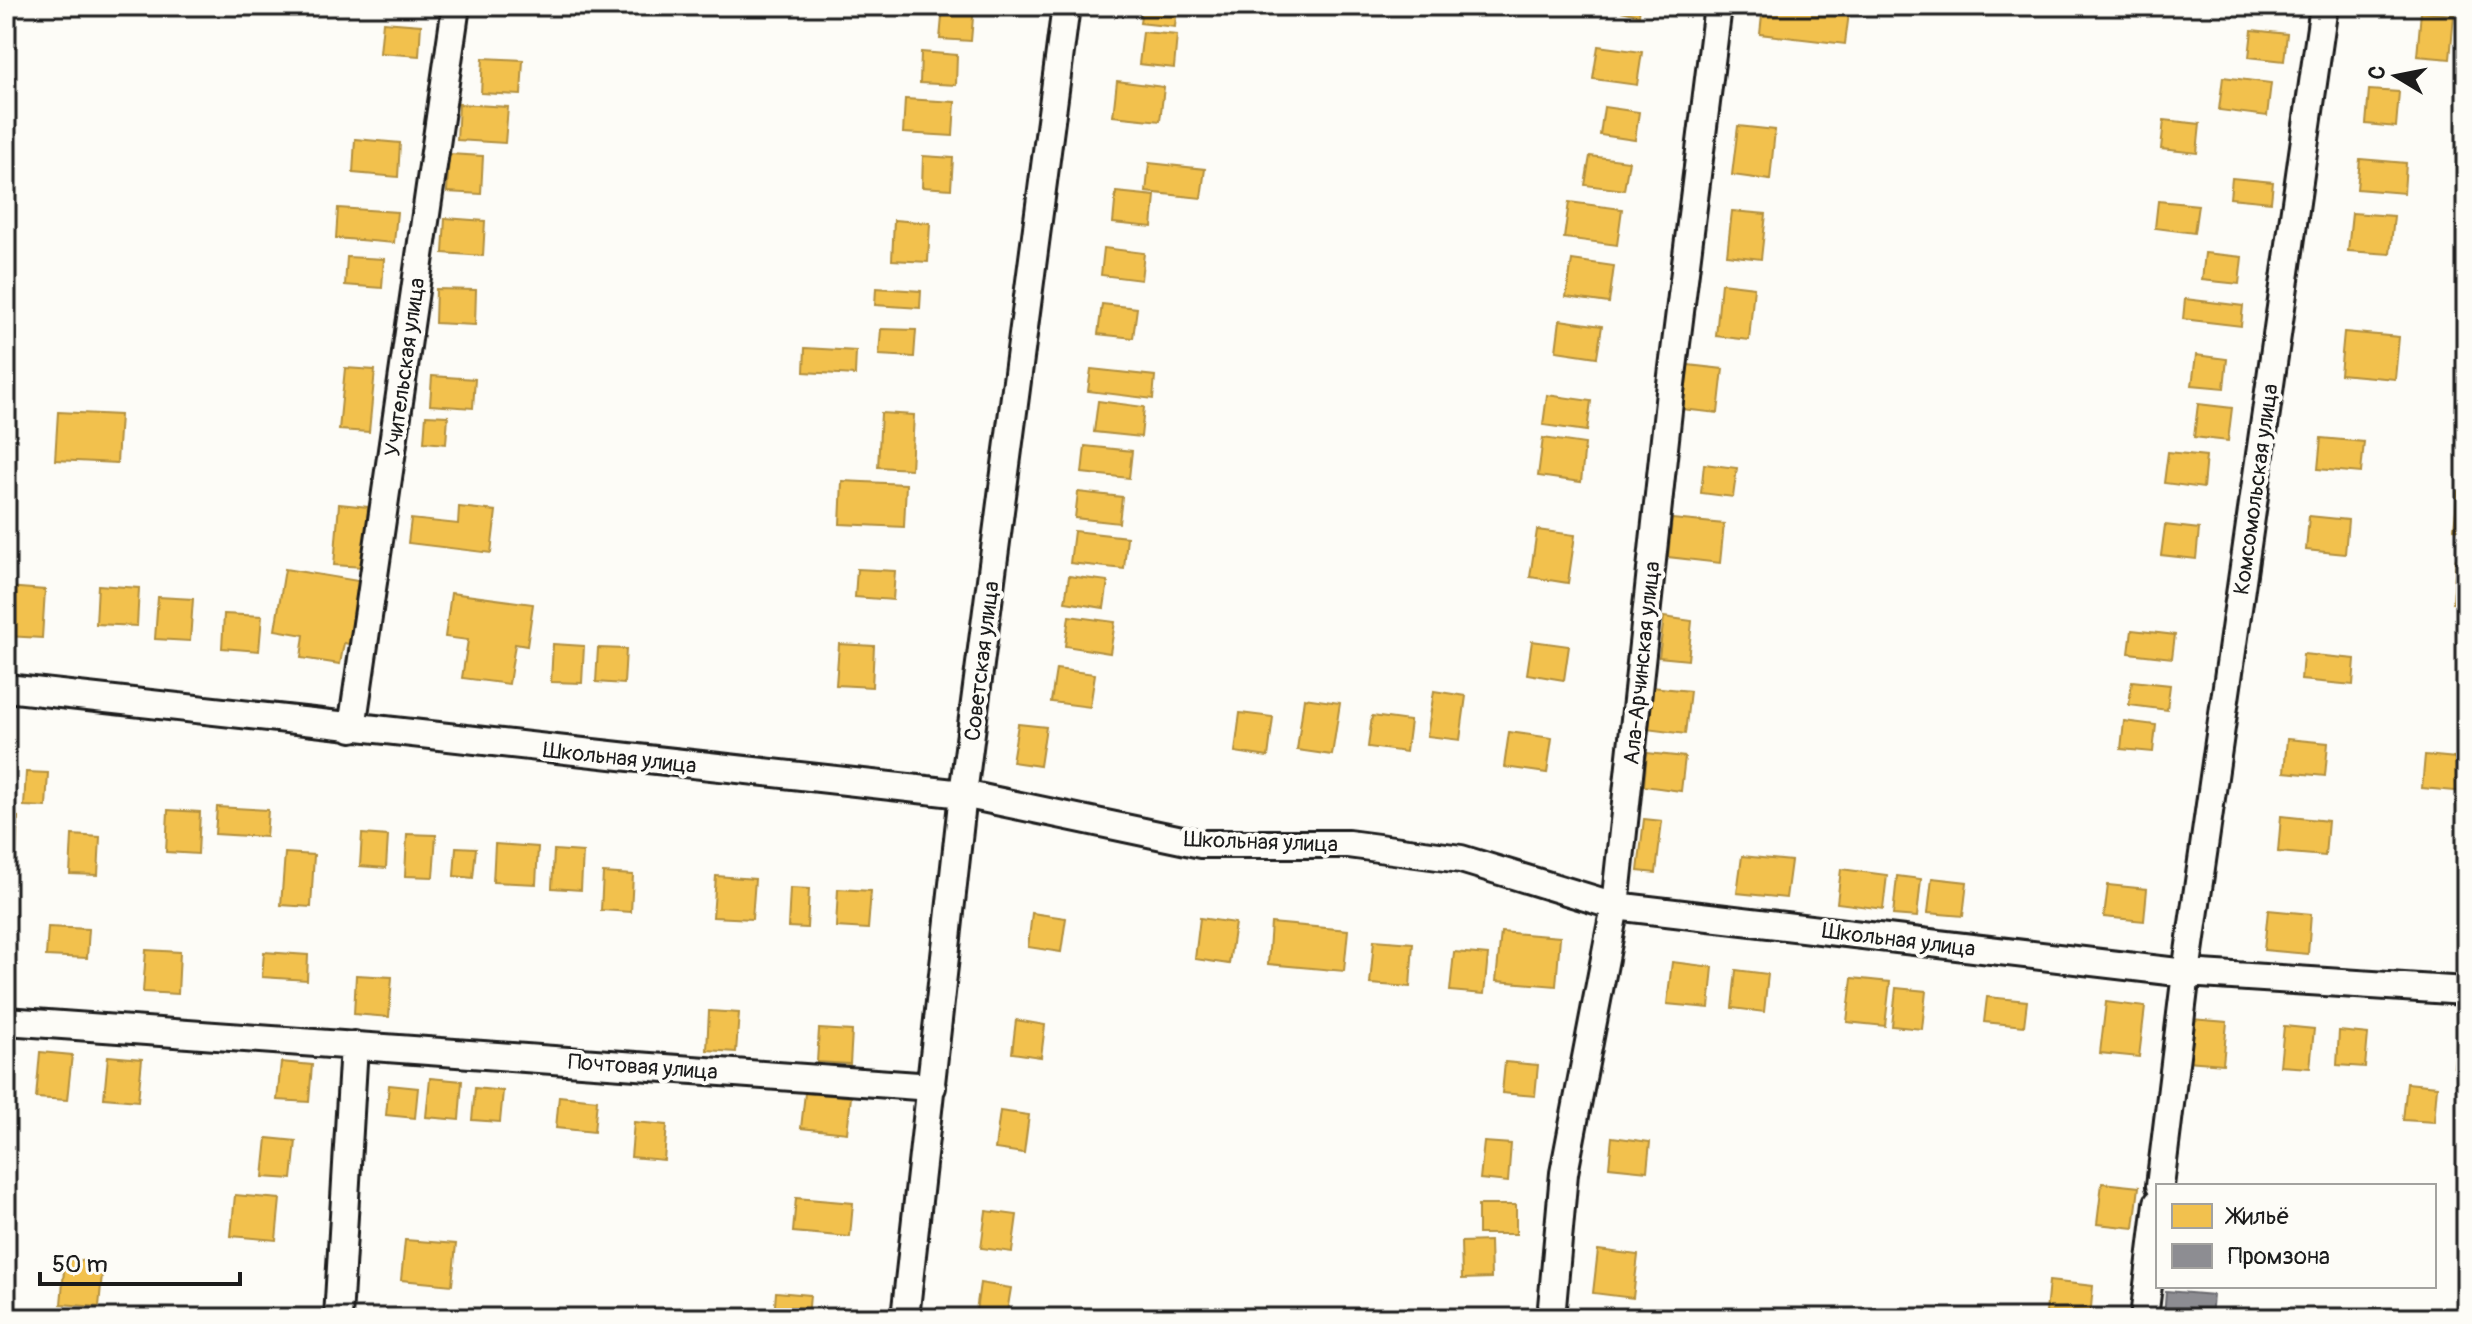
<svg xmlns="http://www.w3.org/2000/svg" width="2472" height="1324" font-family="Pangolin,sans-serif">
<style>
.homes{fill:#f2c14e;stroke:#b2903f;stroke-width:2}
.industry{fill:#8d8d92;stroke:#6b6b6f;stroke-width:2}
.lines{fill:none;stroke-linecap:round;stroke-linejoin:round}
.minor-casing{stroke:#1c1c1c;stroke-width:32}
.minor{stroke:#fdfcf7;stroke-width:26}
.labels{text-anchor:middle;stroke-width:8;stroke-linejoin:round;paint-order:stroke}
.street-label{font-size:22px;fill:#1c1c1c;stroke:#fdfcf7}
</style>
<rect width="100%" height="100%" fill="#fdfcf7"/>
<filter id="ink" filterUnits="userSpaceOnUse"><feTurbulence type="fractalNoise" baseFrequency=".0125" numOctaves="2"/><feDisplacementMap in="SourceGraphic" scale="16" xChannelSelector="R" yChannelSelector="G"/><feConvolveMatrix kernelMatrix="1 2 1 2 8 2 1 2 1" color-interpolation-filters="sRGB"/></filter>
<g filter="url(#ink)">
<path class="homes" d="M943 6H974L971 41 940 39Z
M1142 6H1177L1175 27 1140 23Z
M1599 6H1640L1639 15Z
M1763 6 1849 13 1845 44 1760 34Z
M2421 12 2454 15 2450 59 2417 56Z
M383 22 421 25 419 56 380 53Z
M2252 30 2287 34 2284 61 2249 57Z
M1143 32 1177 35 1174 68 1139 64Z
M1598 46 1642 52 1637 85 1593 79Z
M921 52 957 55 956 85 920 83Z
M483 58 523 60 521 95 481 93Z
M2223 77 2271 83 2267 116 2219 110Z
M1117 81 1164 87 1160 121 1113 116Z
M2369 90 2399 92 2396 127 2366 124Z
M905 99 955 102 953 136 903 133Z
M459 104 508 107 505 143 457 140Z
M1604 107 1639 112 1635 140 1600 135Z
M2164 120 2200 124 2197 153 2161 149Z
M1738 126 1775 130 1770 180 1732 175Z
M355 139 400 143 398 177 353 173Z
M449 154 483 156 481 194 447 192Z
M923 156 953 158 951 189 922 187Z
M1590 156 1629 161 1624 190 1585 185Z
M2360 159 2406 163 2404 193 2357 189Z
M1149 163 1205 169 1201 198 1146 192Z
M2232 178 2273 182 2271 202 2230 198Z
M1116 192 1155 196 1152 227 1113 223Z
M2158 201 2198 205 2194 233 2155 228Z
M1569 202 1622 209 1617 245 1564 238Z
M338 208 397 212 394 243 336 238Z
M1732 211 1766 214 1761 259 1727 255Z
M2352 213 2394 216 2390 254 2348 251Z
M445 218 485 221 483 256 443 253Z
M894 220 930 223 928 262 892 260Z
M1104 248 1144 253 1141 280 1101 275Z
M2205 253 2242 257 2239 284 2202 280Z
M347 257 384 259 382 288 345 285Z
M1572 260 1614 266 1609 303 1566 297Z
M1721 283 1754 287 1749 340 1716 336Z
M876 288 921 291 920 308 875 305Z
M436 289 476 290 475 325 435 323Z
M2185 299 2243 306 2241 326 2183 319Z
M1102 304 1137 308 1133 338 1098 334Z
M1560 320 1602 326 1597 357 1556 351Z
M881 329 916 330 914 357 879 355Z
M2344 332 2399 337 2395 379 2340 374Z
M805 348 856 351 855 375 804 372Z
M2196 355 2227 359 2224 388 2192 385Z
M1688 365 1723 369 1718 413 1682 409Z
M345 368 375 370 369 432 339 430Z
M1091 369 1155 376 1153 399 1088 391Z
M432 376 475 379 473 408 430 405Z
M1547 395 1591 401 1587 431 1543 425Z
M1098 401 1144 407 1141 437 1094 432Z
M2198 404 2232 408 2228 441 2194 437Z
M58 412 120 415 117 463 55 460Z
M881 413 914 415 911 469 878 467Z
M426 415 448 416 446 444 424 442Z
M1543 438 1585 444 1581 482 1538 476Z
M2321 438 2364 442 2361 473 2318 469Z
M1085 446 1132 451 1129 478 1082 473Z
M2168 452 2206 456 2203 488 2164 483Z
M1704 464 1737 468 1733 497 1701 493Z
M842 481 906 484 904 527 840 524Z
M2458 491 2466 492V530L2454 529Z
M1078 492 1122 497 1119 523 1075 518Z
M339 504 368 507 363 567 334 565Z
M459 507 496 511 491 553 408 543 411 519 458 524Z
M2309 516 2348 520 2345 554 2306 550Z
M1672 519 1724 524 1720 563 1668 557Z
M2165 525 2199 529 2196 559 2161 555Z
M1537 530 1575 535 1568 583 1530 577Z
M1074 531 1127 537 1124 569 1070 563Z
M2456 559 2466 560V604L2453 603Z
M285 569 364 582 354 645 344 643 340 664 301 658 304 635 275 630Z
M857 569 895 571 893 600 855 597Z
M1069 576 1108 581 1104 608 1065 602Z
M98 585 139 588 137 626 96 624Z
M6 587 45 590 42 638 6 636Z
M451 593 533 604 527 646 515 644 509 684 462 678 468 640 445 637Z
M158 597 193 599 190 641 155 639Z
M224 614 262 616 259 651 222 648Z
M1069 616 1115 622 1110 653 1065 646Z
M1664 617 1692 621 1688 660 1659 657Z
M2132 630 2175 635 2172 658 2129 653Z
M1532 641 1569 646 1564 680 1527 674Z
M553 644 584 646 582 683 551 682Z
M839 644 874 646 872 687 836 685Z
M598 648 626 649 624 684 596 682Z
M2303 654 2355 659 2353 685 2301 680Z
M1056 669 1095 674 1090 707 1051 702Z
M2132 681 2170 685 2167 710 2129 705Z
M1651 687 1690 691 1685 734 1646 729Z
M1434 691 1466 696 1460 740 1427 736Z
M1304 698 1340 703 1332 755 1297 750Z
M1240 713 1273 717 1268 757 1235 752Z
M1372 716 1410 721 1406 752 1368 747Z
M2124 721 2156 725 2153 752 2121 749Z
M1018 724 1046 727 1040 766 1012 762Z
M1509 732 1552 738 1547 773 1504 767Z
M2287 739 2328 743 2325 776 2284 772Z
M1647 753 1685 757 1681 791 1644 786Z
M2425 755 2466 759V792L2422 788Z
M26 772 48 773 46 807 24 806Z
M217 807 268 810 266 837 215 834Z
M168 810 200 812 198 854 166 852Z
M6 816 18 817 16 854 6 853Z
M2281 816 2328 821 2325 856 2278 852Z
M1644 819 1662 821 1656 873 1638 871Z
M362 834 388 836 386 868 360 866Z
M407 834 436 835 433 877 405 876Z
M72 835 100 837 98 875 70 874Z
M495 844 538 847 536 884 493 882Z
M456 847 476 848 473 878 454 876Z
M554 850 583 852 581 890 552 888Z
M285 853 314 855 311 907 281 905Z
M1742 856 1791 861 1786 898 1737 893Z
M1841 869 1887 875 1883 909 1837 903Z
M603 873 633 875 631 912 601 910Z
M716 876 755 879 752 919 713 917Z
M1897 876 1921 879 1917 917 1893 915Z
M1932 878 1967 882 1963 916 1928 913Z
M2108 885 2147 889 2144 921 2104 917Z
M790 888 809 889 807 928 788 927Z
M838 889 871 891 868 929 836 927Z
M2268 910 2311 914 2308 954 2264 950Z
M1032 913 1066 918 1061 952 1028 947Z
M1200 918 1235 923 1229 964 1195 959Z
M1271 923 1348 930 1344 971 1268 964Z
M48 927 89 929 87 958 46 956Z
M1501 932 1560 937 1556 986 1496 981Z
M1374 940 1413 943 1410 987 1370 984Z
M146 950 180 952 178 994 143 992Z
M264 952 308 955 307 980 262 977Z
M1454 952 1488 955 1484 994 1450 991Z
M1672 962 1713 967 1709 1008 1667 1004Z
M1736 970 1768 974 1764 1012 1732 1008Z
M356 975 392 977 389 1017 354 1014Z
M1852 978 1890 982 1885 1026 1847 1022Z
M1896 988 1926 991 1922 1029 1892 1026Z
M1987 997 2027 1001 2024 1026 1984 1022Z
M2106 1002 2145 1007 2139 1057 2100 1053Z
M709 1011 739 1013 736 1052 707 1050Z
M2191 1019 2227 1022 2223 1064 2187 1061Z
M1016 1020 1045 1025 1041 1057 1012 1053Z
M2284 1026 2314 1029 2310 1068 2280 1066Z
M819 1029 852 1031 850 1064 817 1062Z
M2339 1031 2368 1034 2365 1067 2337 1065Z
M2457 1040 2466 1041V1068L2454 1067Z
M40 1052 72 1055 67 1100 36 1098Z
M108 1056 142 1059 138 1101 104 1098Z
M281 1062 312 1065 309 1102 277 1100Z
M1505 1062 1538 1065 1535 1096 1502 1093Z
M430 1078 462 1081 459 1120 426 1117Z
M2407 1083 2437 1086 2434 1122 2403 1120Z
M389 1085 418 1088 415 1118 386 1115Z
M475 1088 503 1091 500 1122 472 1120Z
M805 1093 851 1097 847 1133 801 1128Z
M559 1096 597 1100 594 1132 556 1128Z
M1000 1111 1029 1115 1024 1153 995 1149Z
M634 1122 667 1125 664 1160 631 1157Z
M1612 1137 1650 1142 1647 1171 1609 1167Z
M267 1138 296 1141 292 1179 263 1177Z
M1484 1142 1511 1144 1508 1182 1480 1179Z
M2102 1183 2139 1187 2134 1228 2097 1224Z
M235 1195 280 1199 276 1240 231 1236Z
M796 1198 853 1203 850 1237 793 1232Z
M1478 1205H1516V1234H1478Z
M986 1211 1017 1215 1012 1252 981 1248Z
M405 1240 456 1244 452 1285 401 1280Z
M1490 1241 1491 1278 1462 1279 1461 1242Z
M1598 1250 1638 1255 1633 1298 1593 1293Z
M65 1259 103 1263 99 1307 61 1304Z
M2049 1281 2093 1286 2090 1318 2046 1313Z
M980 1283 1011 1288 1006 1318H975Z
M776 1292 810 1295 808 1318H774Z"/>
<path class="industry" d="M2166 1291 2213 1295 2211 1318H2164Z"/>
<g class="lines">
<g class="minor-casing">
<path id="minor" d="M6 688 963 794 1201 844H1348L1461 859 1615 906 2186 973 2466 991
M352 728 456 6
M6 1021 932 1087
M2160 1186 2186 973 2324 6
M338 1318 354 1045
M905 1318 963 794 1066 6
M1551 1318 1564 1173 1615 906 1670 392 1718 6
M2144 1318 2158 1203"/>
</g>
<use href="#minor" class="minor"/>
</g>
</g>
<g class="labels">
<g class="street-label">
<text transform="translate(404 367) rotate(-82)" y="8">Учительская улица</text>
<text transform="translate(2255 489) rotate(-82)" y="8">Комсомольская улица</text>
<text transform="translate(981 661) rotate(-83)" y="8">Советская улица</text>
<text transform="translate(1641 663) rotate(-84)" y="8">Ала-Арчинская улица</text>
<text transform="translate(620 757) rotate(6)" y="8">Школьная улица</text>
<text transform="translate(1261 841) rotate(2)" y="8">Школьная улица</text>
<text transform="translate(1899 939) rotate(7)" y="8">Школьная улица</text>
<text transform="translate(643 1066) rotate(4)" y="8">Почтовая улица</text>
</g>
</g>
<rect width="2472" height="1324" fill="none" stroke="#fdfcf7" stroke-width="32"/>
<rect x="16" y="16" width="2440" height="1292" fill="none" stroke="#1c1c1c" stroke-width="3" filter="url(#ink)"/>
<rect x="2156" y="1184" width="280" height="104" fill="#fdfcf7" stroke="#a3a29f" stroke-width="2"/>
<rect x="2172" y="1204" width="40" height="24" fill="#f2c14e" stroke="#a3a29f" stroke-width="2"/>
<text x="2228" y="1224" font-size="24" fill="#1c1c1c">Жильё</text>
<rect x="2172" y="1244" width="40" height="24" fill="#8d8d92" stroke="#a3a29f" stroke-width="2"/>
<text x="2228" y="1264" font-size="24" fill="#1c1c1c">Промзона</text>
<g transform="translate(2396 76) rotate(280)" stroke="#fdfcf7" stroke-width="6" paint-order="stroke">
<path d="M0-6L14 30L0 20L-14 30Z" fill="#1c1c1c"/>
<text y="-12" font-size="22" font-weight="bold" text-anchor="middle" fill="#1c1c1c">С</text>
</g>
<path d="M40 1272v12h200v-12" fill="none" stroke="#1c1c1c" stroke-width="4"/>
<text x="52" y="1272" font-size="24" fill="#1c1c1c" stroke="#fdfcf7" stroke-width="6" paint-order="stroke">50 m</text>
</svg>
